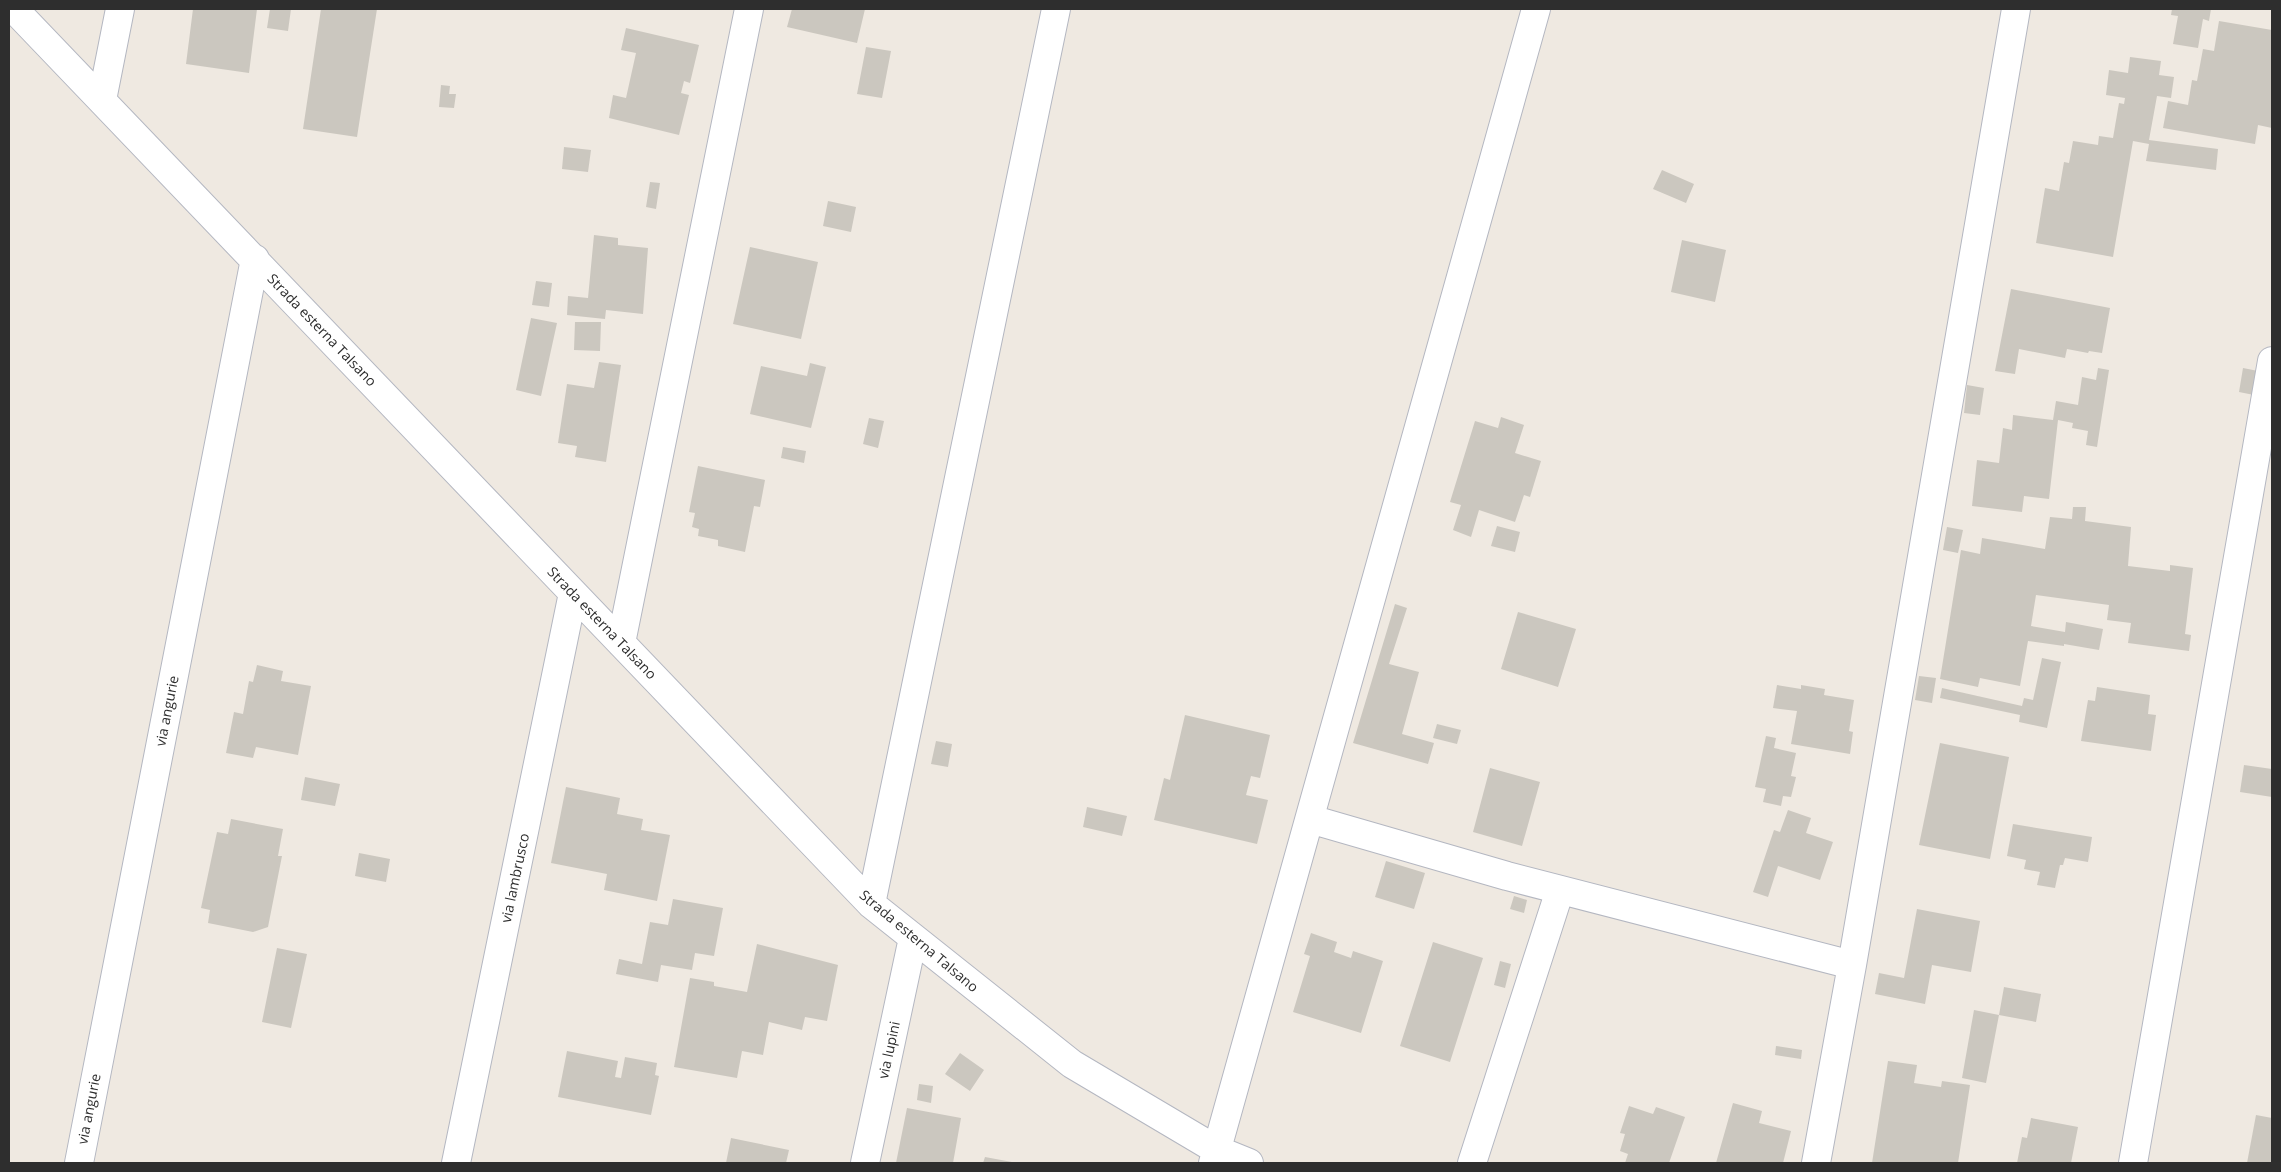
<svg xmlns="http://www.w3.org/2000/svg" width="2281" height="1172" font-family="'Open Sans',sans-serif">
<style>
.building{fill:#cbc7bf}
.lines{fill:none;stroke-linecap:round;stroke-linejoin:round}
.minor-casing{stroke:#b4b7c1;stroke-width:30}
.minor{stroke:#fff;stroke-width:28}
.labels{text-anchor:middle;stroke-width:4.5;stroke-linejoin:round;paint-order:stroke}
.street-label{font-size:14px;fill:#2e2e2e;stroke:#fff}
</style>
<rect width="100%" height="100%" fill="#efe9e1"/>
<path class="building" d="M193 9H257L249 73 186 64Z
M270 9H291L288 31 267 28Z
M321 9H377L357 137 303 129Z
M792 9H865L857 43 787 27Z
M2172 9H2211L2209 21 2203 19 2198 48 2173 44 2178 16 2171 15Z
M2219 21 2272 30V128L2258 125 2255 144 2163 128 2168 101 2188 105 2192 80 2197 81 2203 49 2214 51Z
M626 28 699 45 690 83 684 81 681 93 689 95 679 135 609 118 613 95 626 98 636 53 621 50Z
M866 47 891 51 882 98 857 94Z
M2130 57 2161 61 2159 75 2174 77 2171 98 2157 96 2149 140 2218 149 2216 170 2146 161 2149 144 2133 141 2113 257 2036 243 2045 188 2059 191 2064 162 2069 163 2073 141 2098 145 2099 136 2113 138 2119 103 2124 104 2125 98 2106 95 2109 70 2128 73Z
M441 85 450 86 449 94H456L454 108 439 107Z
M564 147 591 150 588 172 562 169Z
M1662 170 1694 184 1686 203 1653 189Z
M650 182 660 183 656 209 646 207Z
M828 201 856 207 851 232 823 226Z
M594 235 618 238V245L648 248 643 314 606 310 605 319 567 315 568 296 588 298Z
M1682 240 1726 250 1715 302 1671 292Z
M750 247 818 262 801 339 733 324Z
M536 281 552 283 549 307 532 305Z
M2011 289 2110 308 2102 353 2089 351 2088 353 2067 349 2065 358 2019 349 2015 374 1995 371Z
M531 318 557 323 541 396 516 390Z
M575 322H601L600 351 574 350Z
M599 362 621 365 606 462 575 457 577 446 558 443 567 384 594 388Z
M810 363 826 367 811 428 750 414 761 366 807 376Z
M2098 368 2109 370 2097 447 2086 445 2088 431 2072 428 2073 423 2058 420 2049 499 2024 496 2022 512 1972 506 1977 460 1999 463 2003 428 2012 430 2013 415 2053 420 2056 401 2078 405 2082 377 2096 380Z
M2243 368 2258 371 2254 395 2239 392Z
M1967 385 1984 388 1980 415 1964 413Z
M1501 417 1524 425 1515 453 1541 461 1530 497 1524 495 1515 522 1479 510 1471 537 1453 530 1461 505 1450 502 1475 421 1498 428Z
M869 418 884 421 878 448 863 444Z
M783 447 806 451 804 463 781 458Z
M698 466 765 480 760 507 754 506 745 552 718 546V540L698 536 699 529 692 527 695 513 689 512Z
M2073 507H2086L2085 521 2131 527 2128 566 2170 571V565L2193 568 2185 634 2191 635 2189 651 2128 643 2131 623 2107 620 2109 605 2036 595 2031 626 2065 632 2066 622 2103 629 2099 650 2064 644V646L2028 641 2020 686 1980 678 1978 687 1940 679 1961 550 1980 554 1982 538 2045 549 2050 517 2072 519Z
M1497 526 1520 532 1515 552 1491 546Z
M1947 527 1963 530 1958 553 1943 550Z
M1395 604 1407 608 1389 664 1419 672 1402 734 1434 743 1428 764 1353 743Z
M1518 612 1576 629 1558 687 1501 669Z
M2042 658 2061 662 2047 728 2019 722 2020 715 1940 698 1942 688 2022 706 2024 698 2033 700Z
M257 665 283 671 281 681 311 686 298 755 256 747 253 758 226 753 234 712 243 714 249 681 253 682Z
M1919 676 1936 678 1932 703 1915 700Z
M1777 685 1801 689V685L1825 689 1824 695 1854 700 1849 731 1853 732 1850 754 1791 744 1797 711 1773 708Z
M2097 687 2150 695 2148 714 2156 715 2151 751 2081 741 2088 700 2095 701Z
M1185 715 1270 735 1260 778 1251 776 1246 795 1268 800 1257 844 1154 820 1164 778 1170 780Z
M1437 724 1461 730 1457 744 1433 738Z
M1766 736 1776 738 1774 748 1796 753 1791 776 1796 777 1791 797 1783 796 1781 806 1763 802 1766 789 1755 787Z
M936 741 952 744 948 767 931 764Z
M1940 743 2009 757 1990 859 1919 845Z
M2244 765 2272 769V797L2240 792Z
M1490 768 1540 782 1522 846 1473 832Z
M305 777 340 784 335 806 301 800Z
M566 787 620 798 617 814 643 819 641 830 670 835 657 901 604 890 607 874 551 863Z
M1087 807 1127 816 1122 836 1083 827Z
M1788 810 1811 818 1806 833 1833 842 1820 880 1778 866 1768 897 1753 892 1774 830 1780 832Z
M231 819 283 829 278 856H282L268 927 253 932 208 923 210 910 201 908 217 832 228 834Z
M2013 824 2092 837 2088 862 2065 858 2063 865H2060L2055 888 2037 885 2040 872 2024 869 2026 860 2007 856Z
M359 853 390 859 386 882 355 876Z
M1386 861 1425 873 1414 909 1375 897Z
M1514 896 1527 900 1524 913 1510 909Z
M673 899 723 908 714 956 695 953 692 970 661 965 658 982 616 974 619 959 642 964 650 922 668 925Z
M1917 909 1980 921 1971 972 1932 965 1925 1004 1875 994 1879 973 1904 978Z
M1311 933 1337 942 1334 952 1351 958 1353 951 1383 961 1361 1033 1293 1012 1310 956 1304 954Z
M1433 942 1483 958 1450 1062 1400 1046Z
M757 944 838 965 827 1021 805 1017 802 1030 769 1022 763 1055 742 1051 737 1078 674 1067 690 978 714 982V986L747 992Z
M277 948 307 954 291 1028 262 1022Z
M1500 961 1511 964 1505 988 1494 985Z
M2004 987 2041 994 2036 1022 1999 1015 1986 1083 1962 1078 1974 1010 1999 1015Z
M1776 1046 1802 1050 1801 1059 1775 1055Z
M567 1051 618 1061 615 1077 621 1078 625 1057 657 1063 655 1075 659 1076 651 1115 558 1097Z
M960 1053 984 1070 970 1091 945 1074Z
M1888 1061 1917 1065 1914 1083 1941 1087 1942 1081 1970 1085 1958 1163H1872Z
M919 1084 933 1086 931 1103 917 1100Z
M1733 1103 1762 1111 1759 1123 1791 1131 1783 1163H1716Z
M1629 1106 1653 1114 1656 1107 1685 1117 1669 1163H1625L1628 1154 1620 1151 1625 1134 1620 1133Z
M907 1108 961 1118 953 1163H896Z
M2256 1115 2272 1118V1163H2247Z
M2031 1118 2078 1127 2071 1163H2017L2022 1137 2027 1138Z
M731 1138 789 1150 786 1163H726Z
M985 1157 1012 1162V1163H983Z"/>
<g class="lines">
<g class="minor-casing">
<path id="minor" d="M14 9 871 904 1072 1064 1217 1150 1249 1163
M102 100 120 9
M621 643 749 9
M1310 819 1507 876 1852 965
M871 904 1056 9
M79 1163 255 259
M456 1163 573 593
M865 1163 913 938
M1213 1163 1536 9
M1472 1163 1560 890
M1816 1163 1852 965 2016 9
M2133 1163 2272 361"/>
</g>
<use href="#minor" class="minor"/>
</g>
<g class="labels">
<g class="street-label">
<text transform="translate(322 330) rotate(46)" y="5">Strada esterna Talsano</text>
<text transform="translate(602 623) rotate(46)" y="5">Strada esterna Talsano</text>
<text transform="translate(167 711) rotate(-79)" y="5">via angurie</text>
<text transform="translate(515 878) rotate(-78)" y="5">via lambrusco</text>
<text transform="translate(919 941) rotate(40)" y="5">Strada esterna Talsano</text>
<text transform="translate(889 1050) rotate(-78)" y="5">via lupini</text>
<text transform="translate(89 1109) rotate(-79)" y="5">via angurie</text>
</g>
</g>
<rect width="2281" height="1172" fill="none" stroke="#2e2e2e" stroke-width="20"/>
</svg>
